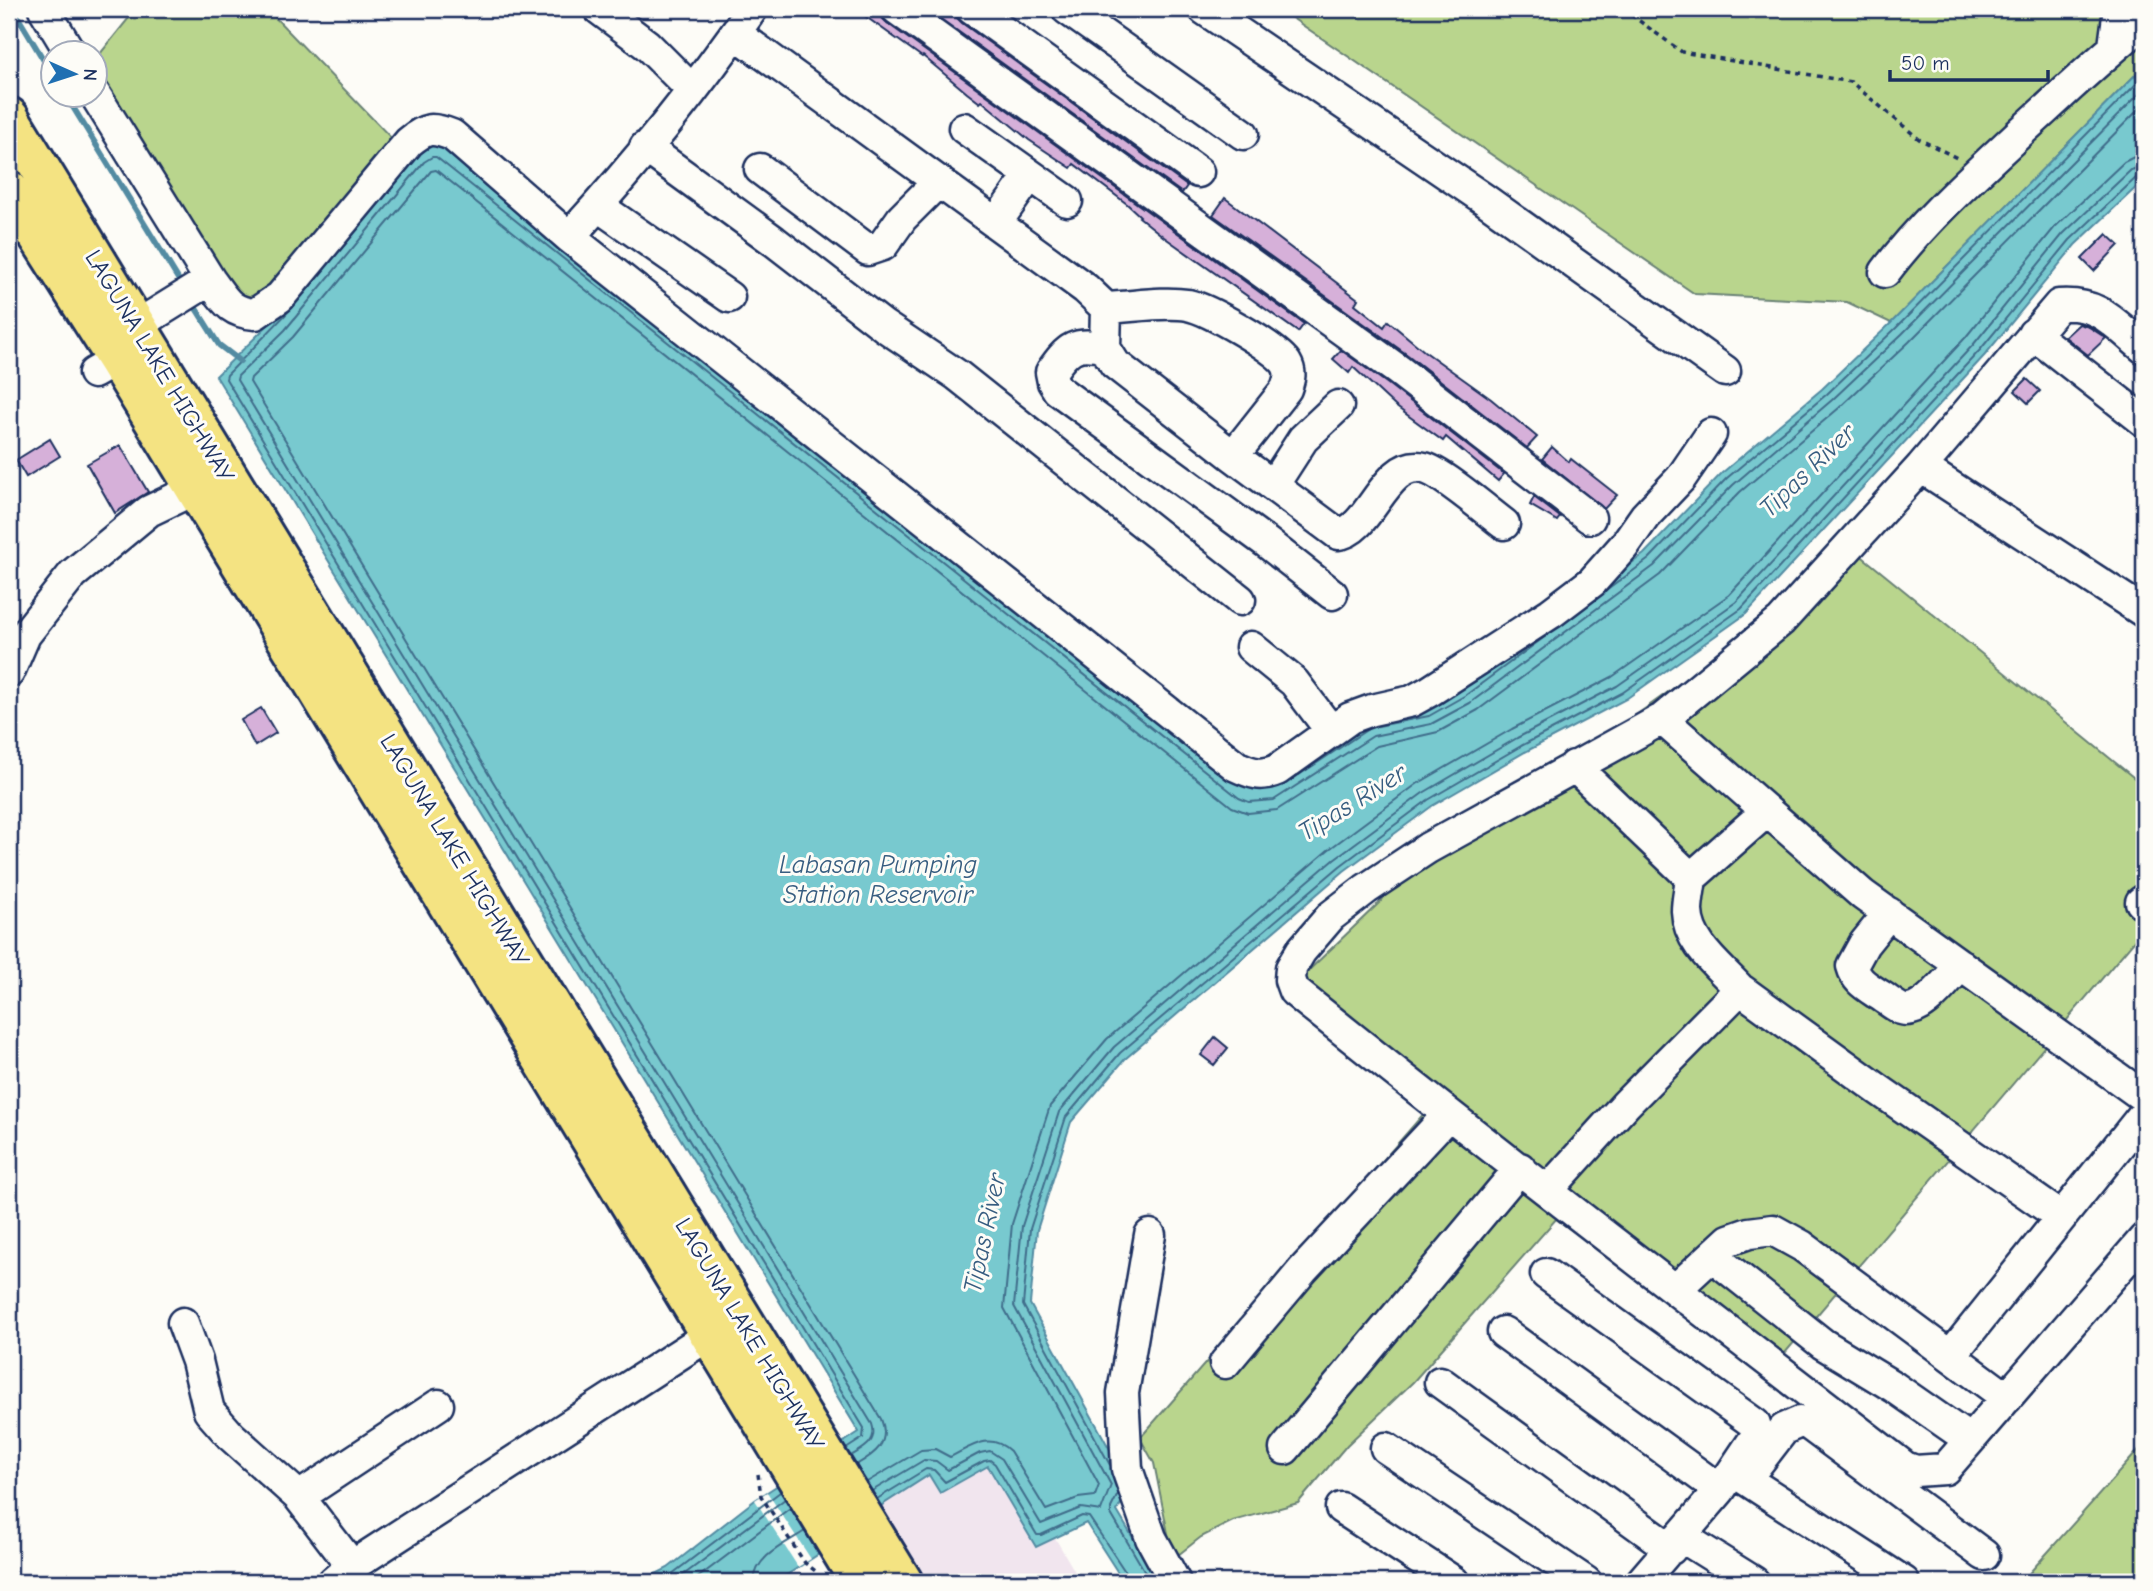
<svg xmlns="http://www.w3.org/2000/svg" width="2153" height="1591" font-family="'Comic Neue',sans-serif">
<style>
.built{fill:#f1e5ee}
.green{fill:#b9d58d;stroke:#6a8276;stroke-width:2}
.water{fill:#78c9cf;stroke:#538ba2;stroke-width:2}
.pier{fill:#fdfcf7}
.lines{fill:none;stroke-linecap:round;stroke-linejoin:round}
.shore{stroke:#406d8b;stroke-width:2}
.stream{stroke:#538ba2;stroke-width:6}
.building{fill:#d6b0d9;stroke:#1b2f5e;stroke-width:2}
.minor-casing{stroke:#1b2f5e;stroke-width:35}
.major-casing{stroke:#1b2f5e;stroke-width:44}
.path{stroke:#1b2f5e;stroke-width:3.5;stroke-dasharray:5 5;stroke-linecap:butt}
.minor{stroke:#fdfcf7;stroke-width:30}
.major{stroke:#f4e382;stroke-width:38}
.labels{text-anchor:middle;stroke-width:6;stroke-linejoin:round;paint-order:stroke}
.street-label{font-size:24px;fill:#1b2f5e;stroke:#fdfcf7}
.water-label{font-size:26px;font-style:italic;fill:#375d80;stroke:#fdfcf7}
</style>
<rect width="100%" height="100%" fill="#fdfcf7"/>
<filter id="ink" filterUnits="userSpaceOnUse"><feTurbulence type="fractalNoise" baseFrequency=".0143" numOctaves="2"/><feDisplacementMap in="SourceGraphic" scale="14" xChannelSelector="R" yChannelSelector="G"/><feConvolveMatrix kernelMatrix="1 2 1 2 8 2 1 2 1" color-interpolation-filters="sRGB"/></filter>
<g filter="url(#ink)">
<path class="built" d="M988 1466 1036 1546 1054 1536 1081 1582H924L878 1506 929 1474 941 1492Z"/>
<path class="green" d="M136 9H267L396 143 261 300 248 301 229 283 207 257 95 77V60Z
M1279 9H2144V66L1891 323 1847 302 1695 294Z
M1837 536 2144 786V929L1768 1373 1556 1219 1413 1382 1347 1445 1298 1503 1233 1521 1201 1537 1173 1559 1154 1463 1140 1438 1427 1110 1281 997 1382 900 1413 849 1615 730 1745 637Z
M2144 1444V1582H2022L2032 1570Z"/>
<path class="water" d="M2144 66V180L2075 245 1985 355 1746 614 1626 699 1525 752 1432 806 1344 871 1125 1059 1071 1122 1037 1230 1030 1304 1130 1486 1117 1511 1159 1582H1124L1086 1523 1036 1547 988 1466 940 1493 929 1475 837 1534 831 1546 776 1582H640L668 1568 755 1500 859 1432 216 376 273 320 413 151 439 139 1249 786 1367 721 1425 710 1462 689 1644 554 1722 473 1822 389 1891 323Z"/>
<path class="pier" d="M767 1492 811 1559 798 1567 755 1500Z"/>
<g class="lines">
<path class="shore" d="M290 310 227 375 226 379 864 1428 863 1438 846 1449
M1606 591 1649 559 1727 478 1827 394 1896 328 2144 76
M1373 727 1429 716 1466 695 1546 636
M1299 775 1368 729
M851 1456C864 1448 878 1442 872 1424L237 380 238 376 285 330 424 162 432 157H436L1239 798 1249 802 1274 800 1373 736 1431 724 1470 703 1654 566 1733 485 1832 400 1902 334 2144 89
M856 1465C875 1454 891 1443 881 1419L250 382 251 378 293 337 431 171 436 170 1232 807 1248 813 1277 810 1377 746 1438 732 1478 710 1660 575 1740 492 1839 408 1909 342 2144 104
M1110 1465 1023 1305 1030 1229 1066 1117 1120 1053 1340 866 1428 800 1521 746 1622 693 1741 609 1980 350 2070 240 2137 177 2144 175
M867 1482 921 1450 935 1449 950 1457C971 1447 989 1431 1010 1451L1046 1510 1078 1498 1095 1496 1099 1485 1004 1308 1012 1224 1050 1106 1107 1039 1328 850 1417 784 1512 729 1612 677 1729 595 1965 338 2055 227 2124 162 2134 157 2144 156
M872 1491 924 1460 936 1461 948 1470 980 1453 990 1451 1002 1459 1041 1524 1081 1508 1101 1511 1111 1485 1014 1306 1022 1226 1059 1112 1114 1047 1334 859 1423 793 1517 738 1617 686 1736 602 1973 345 2063 234 2131 170 2144 166
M1118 1494 1111 1508V1514L1151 1582
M877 1499 926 1469 934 1470 945 1482 984 1461 990 1460 995 1464 1037 1535H1041L1082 1516 1089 1517 1128 1576 1129 1582
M655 1582 672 1574 780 1492
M674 1582 785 1499
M692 1582 790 1508
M754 1582C755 1556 785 1544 805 1531"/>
<path class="stream" d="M13 9 52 74
M65 94 183 287
M192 302 219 345 240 361"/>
</g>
<path class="building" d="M855 9H880L881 17 887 23 1304 324 1298 332 1164 237 1139 217 1140 216 1127 204 1074 164 1071 168 1029 140 982 101 980 103 967 93 923 56 922 57Z
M927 9H955L956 17 962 23 1187 186 1182 193Z
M1225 198 1358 299 1355 304 1384 327 1388 321 1424 351 1491 399 1537 437 1527 448 1409 356 1213 215Z
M2107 234 2119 245 2094 271 2082 259Z
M2079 324 2089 327 2106 338 2088 355 2065 337Z
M1341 350 1388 384 1504 474 1498 481 1446 437 1443 441 1395 406 1353 367 1349 373 1333 359Z
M2027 379 2040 391 2028 403 2015 391Z
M50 439 60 456 26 477 16 460Z
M120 445 148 492 115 513 87 464Z
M1552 447 1569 462 1571 459 1617 495 1604 509 1542 459Z
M1534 497 1560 517 1557 521 1530 505Z
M261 708 276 733 255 746 241 720Z
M1215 1037 1228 1048 1214 1065 1201 1055Z"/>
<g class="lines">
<g class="minor-casing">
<path id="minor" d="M44 9 70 52
M599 9 647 45 692 90
M897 9 1398 370 1590 518
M972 9 1198 172
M1067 9 1243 134
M1204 9 1484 199 1725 371
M735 33 1086 289 1106 308 1105 348 1115 364 1233 456 1338 534C1371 531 1385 458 1424 468 1440 471 1488 512 1504 524
M2114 46 2119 9
M94 93 210 280C225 300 229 312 255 314L280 297 409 142C426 128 431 127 452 135L569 237 1236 766C1251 773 1261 777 1277 770L1350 718 1372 710 1412 701 1430 691 1551 613 1592 582 1624 546 1645 516 1681 478 1711 434
M964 128 1067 201
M645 147 774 241 884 326 957 375 1240 600
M760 169 868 250 883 245 902 218 939 181
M598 206 729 297
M996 223 1030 175
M569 237C634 166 697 89 752 9
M1885 272C1925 219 1975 175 2023 130 2063 94 2102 56 2144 23
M1106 308C1133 307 1162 301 1188 305 1208 309 1275 347 1286 363 1292 373 1289 380 1286 389L1233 456
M136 326 210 280
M2033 334 2144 421
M1105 348C1076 341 1068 347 1051 372L1053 382 1058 390 1266 542 1332 594
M2144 348C2114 324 2101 302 2059 305L1921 467 1781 621 1662 719 1428 848 1366 889 1331 916 1301 951 1291 968 1290 980 1294 991C1495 1153 1701 1309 1905 1467L1915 1471 1945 1469 2144 1239
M94 373 117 360
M1921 467 2144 612
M1274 484 1303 439 1338 406
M1251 647 1294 682 1331 731
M9 672 25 635 73 574 149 511 195 489
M1662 719 1863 895 2144 1097
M1691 878 1767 811
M2141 902 2144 900
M1889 913 1864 944 1852 966C1856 981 1866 986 1878 994 1885 998 1893 1005 1901 1009 1922 1016 1948 978 1961 965
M1740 989 1879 1090 2061 1217
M1548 1190 1626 1104 1740 989C1720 967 1688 944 1687 911 1687 900 1690 888 1691 878L1574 766
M1150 1235 1123 1393 1127 1469 1151 1538 1175 1582
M1712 1256 1823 1344 1894 1387 1970 1440
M1546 1274 1755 1424 1757 1435 1720 1490 1641 1582
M1676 1289 1729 1240 1749 1233 1773 1230 1802 1246 2007 1398
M183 1323 197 1361 209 1411 231 1436 299 1497
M1503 1332 1720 1490
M1951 1355 2144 1114
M1225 1363 1303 1270 1448 1115
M1440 1382 1671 1549
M1386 1448 1586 1582
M1285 1449 1520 1168
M1754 1468 1784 1429 1800 1422 1808 1424 1984 1555
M1745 1479 1904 1582
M1341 1508 1454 1582
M1690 1542 1754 1582
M352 1566 299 1497 438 1405
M333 1582 352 1566 709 1335"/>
</g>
<g class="major-casing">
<path id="major" d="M9 117 903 1582
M9 190 117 360 860 1582"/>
</g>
<path class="path" d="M1623 9 1682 52 1851 82 1919 139 1957 158
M758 1474 761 1496 805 1563 818 1573"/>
<use href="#minor" class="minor"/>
<use href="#major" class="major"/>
</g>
</g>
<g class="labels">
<g class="street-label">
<text transform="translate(160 366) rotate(59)" y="8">LAGUNA LAKE HIGHWAY</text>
<text transform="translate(455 850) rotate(59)" y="8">LAGUNA LAKE HIGHWAY</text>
<text transform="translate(750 1334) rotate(59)" y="8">LAGUNA LAKE HIGHWAY</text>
</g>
<g class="water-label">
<text transform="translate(1807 470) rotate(-44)" y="9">Tipas River</text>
<text transform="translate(1352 802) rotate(-32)" y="9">Tipas River</text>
<text x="878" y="873">Labasan Pumping<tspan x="878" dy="30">Station Reservoir</tspan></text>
<text transform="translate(984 1233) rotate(-78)" y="9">Tipas River</text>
</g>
</g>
<rect width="2153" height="1591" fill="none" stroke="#fdfcf7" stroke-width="35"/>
<rect x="18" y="18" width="2118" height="1556" fill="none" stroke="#1b2f5e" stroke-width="2.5" filter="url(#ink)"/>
<g transform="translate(74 74) rotate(93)"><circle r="33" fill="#fdfcf7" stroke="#a3aaba" stroke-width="2"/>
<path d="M0-5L12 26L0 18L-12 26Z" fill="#1f6fb2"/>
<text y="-10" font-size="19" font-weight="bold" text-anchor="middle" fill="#1b2f5e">N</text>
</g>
<path d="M1890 70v10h158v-10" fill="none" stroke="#1b2f5e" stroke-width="3.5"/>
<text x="1901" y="70" font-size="21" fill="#1b2f5e" stroke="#fdfcf7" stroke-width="5" paint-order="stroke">50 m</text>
</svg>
